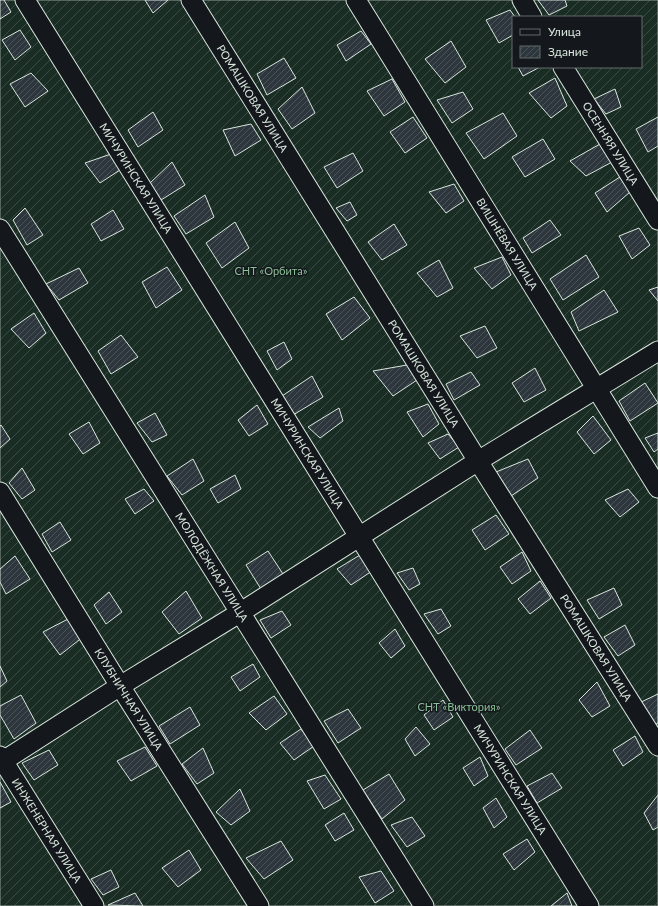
<svg xmlns="http://www.w3.org/2000/svg" width="658" height="906" font-family="Lato,sans-serif">
<style>
.garden{fill:url(#garden-furrows);stroke:#939e99;fill-rule:evenodd}
.building{fill:url(#building-hatch);stroke:#d8e6dc}
.lines{fill:none;stroke-linecap:round;stroke-linejoin:round}
.minor-casing{stroke:#d8e6dc;stroke-width:21}
.minor{stroke:#14181c;stroke-width:19}
.labels{text-anchor:middle;stroke-width:3;stroke-linejoin:round;paint-order:stroke}
.street-label{font-size:11px;fill:#d8e6dc;stroke:#14181c}
.park-label{font-size:11px;fill:#8ac095;stroke:#14181c}
</style>
<defs>
<pattern id="garden-furrows" width="10" height="10" patternUnits="userSpaceOnUse"><rect width="10" height="10" fill="#1a2d24"/><path d="M-1 1l2-2M0 10L10 0M9 11l2-2" fill="none" stroke="#3b4b43"/></pattern>
<pattern id="building-hatch" width="6" height="6" patternUnits="userSpaceOnUse"><rect width="6" height="6" fill="#2c363c"/><path d="M-1 1l2-2M0 6l6-6M5 7l2-2" fill="none" stroke="#4a5358"/></pattern>
</defs>
<rect width="100%" height="100%" fill="#14181c"/>
<path class="garden" d="M0 0H658V906H0ZM513 17H641V67H513Z"/>
<path class="building" d="M0 0H4L11 12 0 19Z
M145 0H168L153 13Z
M538 0H565L567 6 549 15Z
M510 10 515 17H513V35L499 43 486 20Z
M20 30 31 47 15 60 2 40Z
M361 31 371 44 346 61 337 45Z
M451 41 466 67 445 83 425 59Z
M284 58 296 78 267 95 257 74Z
M518 67H540L523 76Z
M31 73 48 91 25 107 10 84Z
M555 78 567 106 551 118 529 93Z
M392 79 405 102 384 116 367 91Z
M302 87 315 113 292 129 278 109Z
M615 89 621 107 606 114 594 99Z
M463 92 473 109 452 123 437 100Z
M153 112 163 130 138 147 128 130Z
M503 113 517 136 484 159 466 133Z
M413 117 427 138 405 153 390 132Z
M658 117V146L648 152 636 129Z
M251 124 261 140 235 156 223 130Z
M543 139 555 159 525 177 512 157Z
M600 144 612 162 586 176 570 161Z
M353 153 363 171 337 188 324 167Z
M111 154 120 170 100 183 85 163Z
M172 162 185 185 161 200 150 183Z
M623 175 630 192 607 212 595 193Z
M454 184 464 201 446 213 429 192Z
M205 195 214 217 186 234 174 216Z
M350 202 357 215 347 221 336 208Z
M25 208 43 235 27 245 13 220Z
M113 210 124 229 101 241 91 224Z
M550 220 561 235 532 253 523 238Z
M235 222 249 248 222 268 206 243Z
M394 224 407 245 382 260 368 242Z
M639 228 650 245 632 259 619 236Z
M586 255 599 277 563 300 550 279Z
M502 257 511 275 492 289 474 268Z
M439 260 453 288 437 297 417 273Z
M167 267 182 290 156 308 142 282Z
M79 268 88 283 59 300 46 284Z
M658 287V301L649 290Z
M604 290 618 312 579 331 571 312Z
M354 297 370 318 342 340 326 314Z
M34 313 46 333 29 348 11 329Z
M485 326 497 348 477 358 460 336Z
M121 335 138 357 111 374 98 351Z
M284 342 292 359 277 370 267 351Z
M407 365 417 380 393 396 373 371Z
M535 368 546 390 524 402 512 383Z
M471 372 480 385 454 400 446 384Z
M312 376 323 397 293 415 282 396Z
M645 383 658 403 630 421 619 401Z
M428 404 439 424 423 437 407 412Z
M257 405 268 424 249 436 238 420Z
M339 408 343 421 320 438 308 427Z
M155 413 167 435 152 442 137 423Z
M593 416 611 440 594 454 577 432Z
M89 422 100 443 83 454 69 434Z
M1 425 10 439 0 448V426Z
M658 433V449L654 452 645 438Z
M448 434 459 447 440 459 428 443Z
M193 459 204 481 182 495 167 476Z
M528 459 538 478 511 496 496 472Z
M22 468 35 490 22 499 9 483Z
M235 475 241 489 218 503 210 489Z
M144 489 154 501 135 514 125 499Z
M628 489 639 502 620 517 605 500Z
M496 515 509 534 485 550 472 530Z
M60 522 71 540 52 552 42 534Z
M268 551 283 574 261 589 246 565Z
M522 552 531 571 512 584 500 567Z
M360 555 372 571 351 585 337 569Z
M15 556 30 579 6 594 0 582V569Z
M413 568 420 584 409 590 397 573Z
M540 581 551 598 530 614 518 599Z
M614 588 622 605 599 619 587 600Z
M186 591 202 618 179 634 162 612Z
M109 592 122 612 106 624 94 605Z
M441 609 451 626 438 634 424 614Z
M282 611 291 625 271 638 260 620Z
M70 618 84 636 60 655 43 632Z
M625 625 635 645 618 656 604 637Z
M395 629 405 646 391 658 379 643Z
M253 664 260 677 240 691 231 677Z
M0 666 7 681 0 687Z
M597 682 610 706 592 717 579 700Z
M658 694V723L651 727 637 704Z
M21 695 36 723 14 739 0 715V706Z
M274 696 287 714 266 730 249 713Z
M443 700 453 717 434 730 424 715Z
M190 707 200 725 170 744 159 726Z
M348 709 361 728 338 743 324 721Z
M416 727 430 744 415 756 405 739Z
M301 729 314 746 294 760 280 743Z
M530 730 542 748 516 765 505 749Z
M635 736 643 752 623 766 613 750Z
M145 747 157 766 131 781 117 761Z
M203 748 214 773 197 784 182 764Z
M49 750 58 765 34 780 22 763Z
M480 757 488 776 474 786 463 768Z
M552 773 562 788 537 803 527 786Z
M389 774 405 800 382 819 363 790Z
M325 775 341 799 324 809 307 781Z
M0 782 11 802 0 808Z
M240 789 250 811 231 825 216 812Z
M658 795V827L653 830 644 813Z
M496 798 507 817 494 828 483 808Z
M344 813 354 830 335 841 325 825Z
M412 817 425 836 407 847 391 825Z
M527 839 535 852 514 870 503 854Z
M281 841 293 860 264 879 246 858Z
M189 850 201 870 178 887 162 868Z
M111 870 119 887 103 895 91 879Z
M381 871 394 891 375 903 359 877Z
M135 893 143 906 108 905Z
M567 893 572 906H551Z"/>
<g class="lines">
<g class="minor-casing">
<g id="minor">
<path id="s1" d="M25 0 589 906"/>
<path id="s2" d="M191 0 478 461 658 746"/>
<path id="s3" d="M356 0 658 488"/>
<path d="M522 0 532 17"/>
<path id="s4" d="M563 67 658 220"/>
<path id="s5" d="M0 229 424 906"/>
<path id="s6" d="M0 492 120 686 259 906"/>
<path id="s7" d="M0 756 94 906"/>
<path d="M0 763 120 686 241 612 478 461 658 351"/>
</g>
</g>
<use href="#minor" class="minor"/>
</g>
<g class="labels">
<g class="street-label">
<text dy="4" stroke="none"><textPath href="#s2" startOffset="116">РОМАШКОВАЯ УЛИЦА</textPath></text>
<text dy="4" stroke="none"><textPath href="#s4" startOffset="90">ОСЕННЯЯ УЛИЦА</textPath></text>
<text dy="4" stroke="none"><textPath href="#s1" startOffset="210">МИЧУРИНСКАЯ УЛИЦА</textPath></text>
<text dy="4" stroke="none"><textPath href="#s3" startOffset="287">ВИШНЁВАЯ УЛИЦА</textPath></text>
<text dy="4" stroke="none"><textPath href="#s2" startOffset="440">РОМАШКОВАЯ УЛИЦА</textPath></text>
<text dy="4" stroke="none"><textPath href="#s1" startOffset="534">МИЧУРИНСКАЯ УЛИЦА</textPath></text>
<text dy="4" stroke="none"><textPath href="#s5" startOffset="399">МОЛОДЁЖНАЯ УЛИЦА</textPath></text>
<text dy="4" stroke="none"><textPath href="#s2" startOffset="764">РОМАШКОВАЯ УЛИЦА</textPath></text>
<text dy="4" stroke="none"><textPath href="#s6" startOffset="244">КЛУБНИЧНАЯ УЛИЦА</textPath></text>
<text dy="4" stroke="none"><textPath href="#s1" startOffset="918">МИЧУРИНСКАЯ УЛИЦА</textPath></text>
<text dy="4" stroke="none"><textPath href="#s7" startOffset="88">ИНЖЕНЕРНАЯ УЛИЦА</textPath></text>
</g>
<g class="park-label">
<text x="271" y="275">СНТ «Орбита»</text>
<text x="459" y="711">СНТ «Виктория»</text>
</g>
</g>
<rect x="512" y="16" width="130" height="52" fill="#14181c" stroke="#626a69"/>
<rect x="520" y="29" width="20" height="6" fill="#14181c" stroke="#626a69"/>
<text x="548" y="36" font-size="12" fill="#d8e6dc">Улица</text>
<rect x="520" y="46" width="20" height="12" fill="url(#building-hatch)" stroke="#626a69"/>
<text x="548" y="56" font-size="12" fill="#d8e6dc">Здание</text>
</svg>
